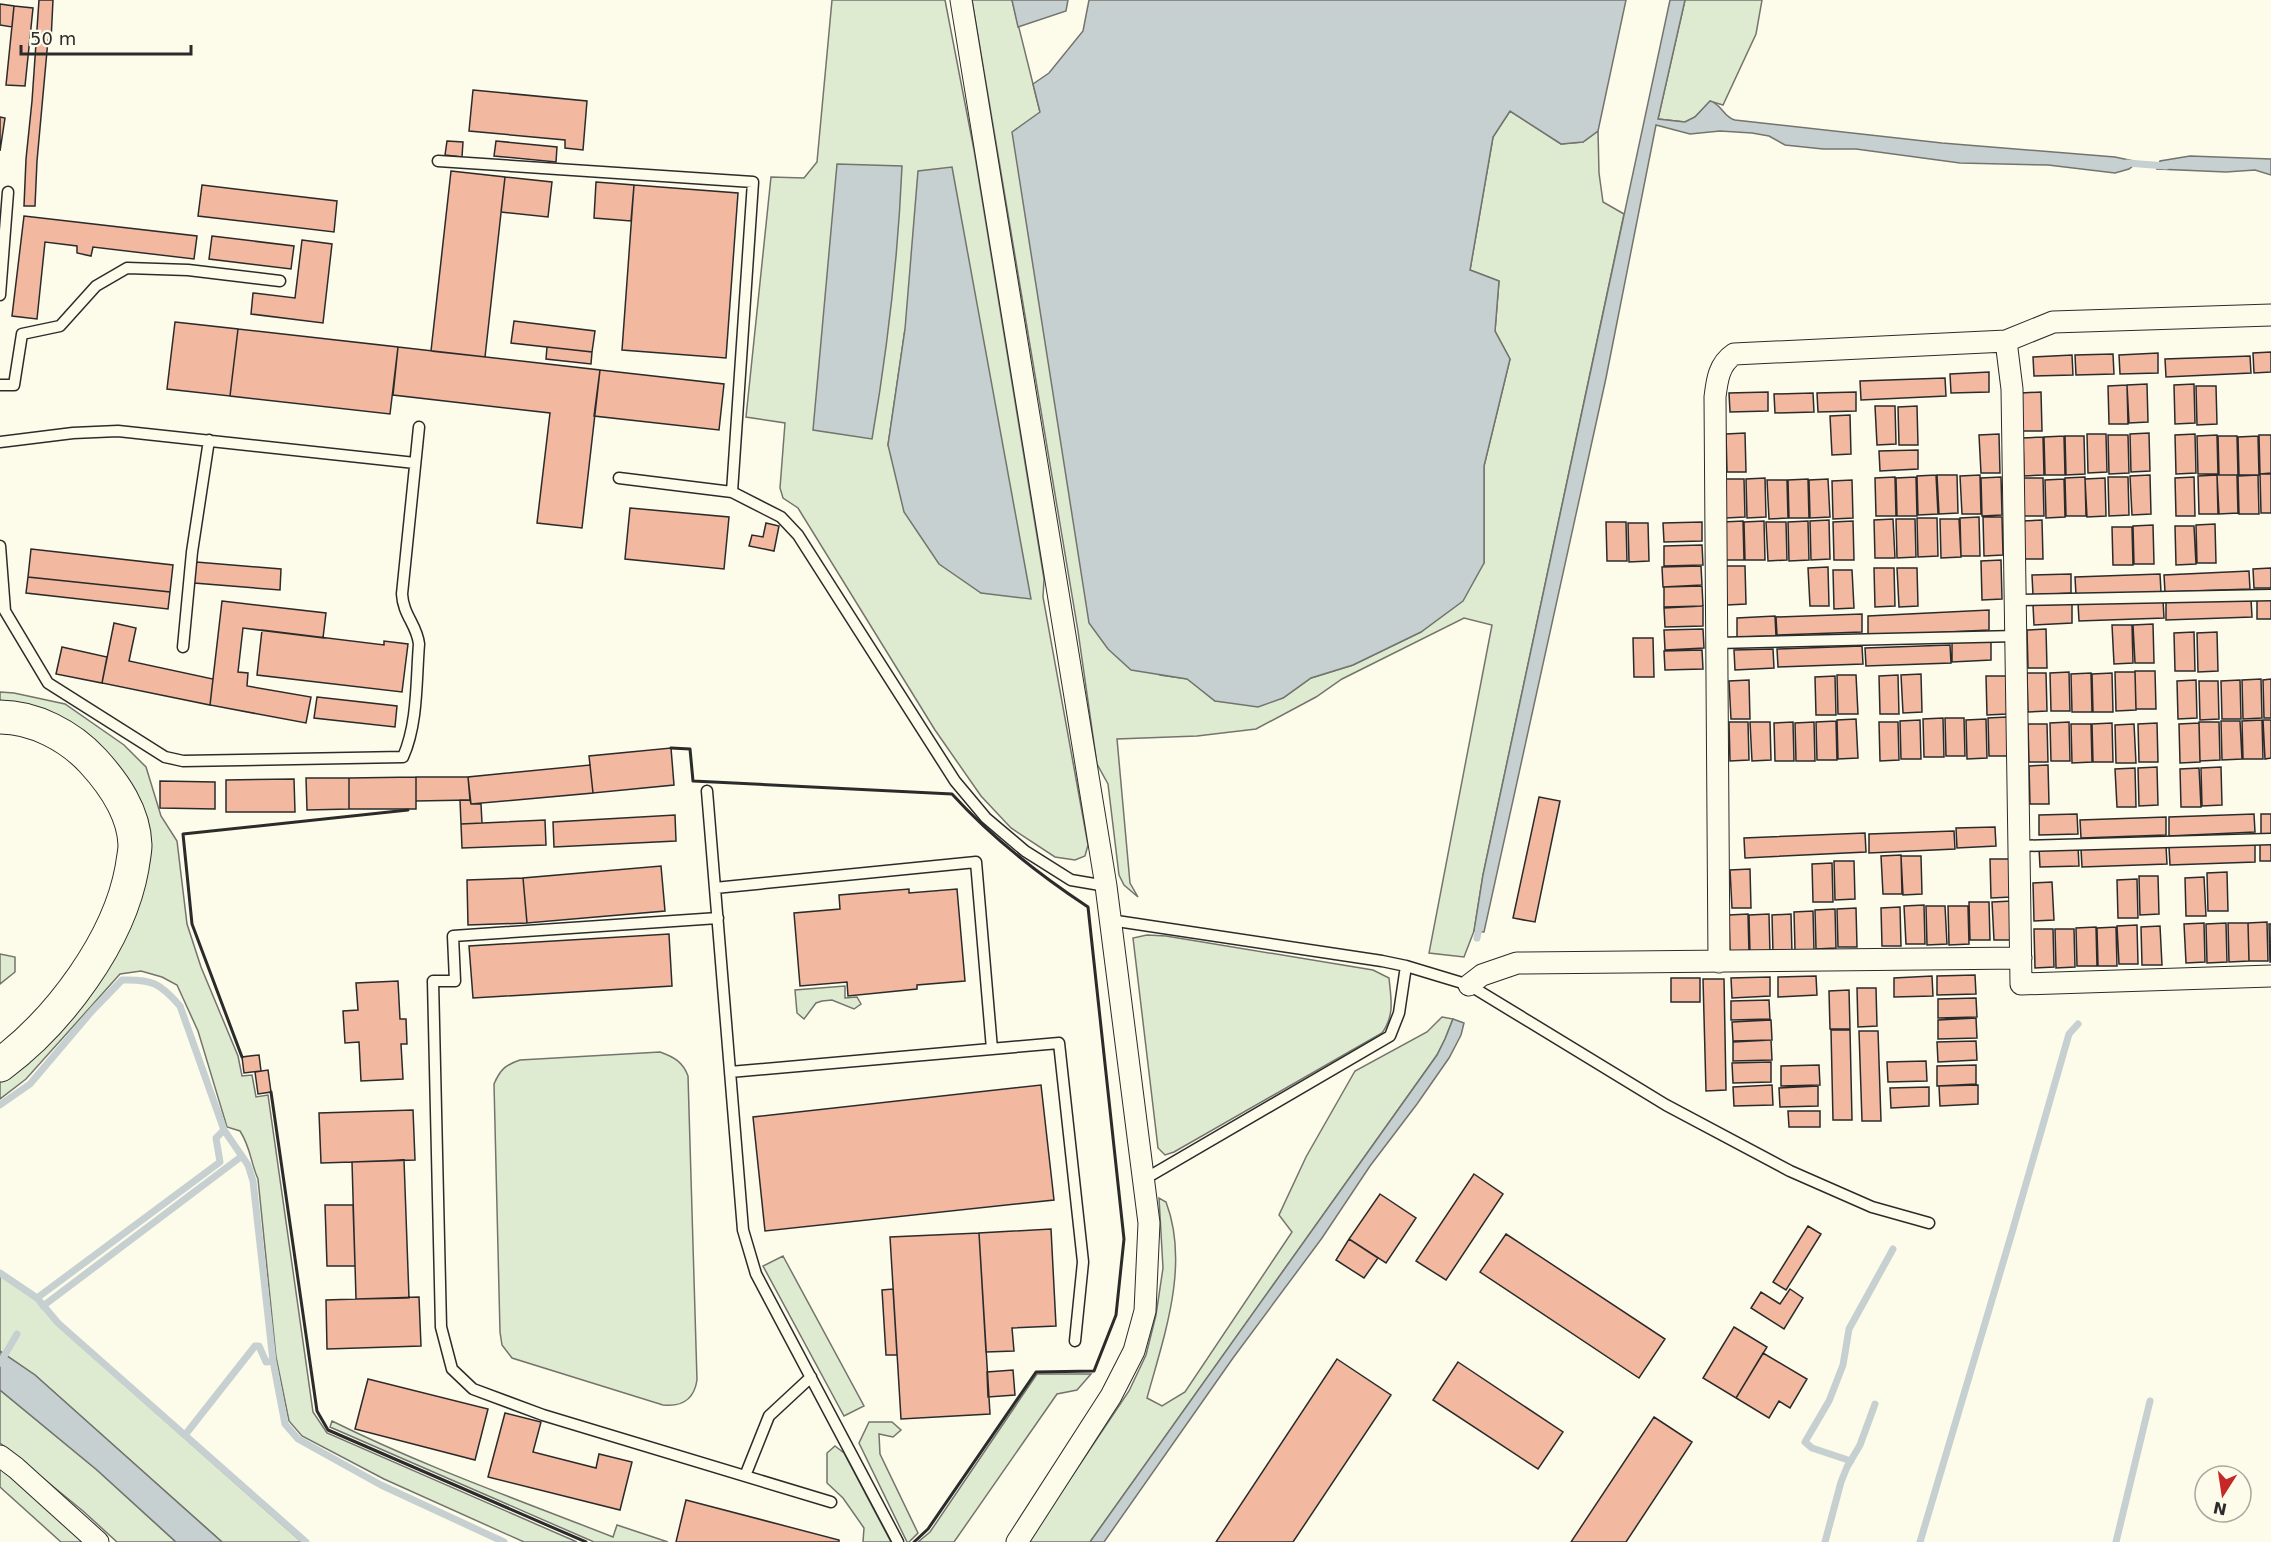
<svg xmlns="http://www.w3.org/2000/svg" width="2271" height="1542" font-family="'DejaVu Sans',sans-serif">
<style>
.green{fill:#deebd1;stroke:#74746e;stroke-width:1.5;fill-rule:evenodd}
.water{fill:#c7d0d0;stroke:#74746e;stroke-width:1.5}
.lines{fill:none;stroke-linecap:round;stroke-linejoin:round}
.stream{stroke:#c7d0d0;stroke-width:7}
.building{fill:#f2b8a0;stroke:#2b2b2b;stroke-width:1.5}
.lane-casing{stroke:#2b2b2b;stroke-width:13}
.street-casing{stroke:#2b2b2b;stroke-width:23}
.highway-casing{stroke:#2b2b2b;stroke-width:35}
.lane{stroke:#fdfbea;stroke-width:10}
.street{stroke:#fdfbea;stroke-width:21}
.highway{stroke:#fdfbea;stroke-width:33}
.wall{stroke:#2b2b2b;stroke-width:3}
</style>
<rect width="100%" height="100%" fill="#fdfbea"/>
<path class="green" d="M832 0H945L974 150 1044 579 1043 597 1088 845 1085 856 1075 860 1055 857 1011 828 981 796 935 730 798 508 783 498 780 488 785 423 746 417 771 177 804 178 817 162ZM905 329 981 593 888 445Z
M972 0H1012L1040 112 1160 675 1188 679 1215 701 1283 698 1311 678 1353 665 1421 632 1484 563V466L1510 359 1495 331 1499 281 1470 270 1493 137 1510 111 1561 144 1583 142 1598 131 1599 173 1603 202 1624 214 1483 875 1474 931 1464 957 1429 953 1492 625 1464 618 1342 679 1316 697 1256 729 1197 736 1117 739 1130 883 1138 897 1124 885 1119 875 1108 784 1097 764 1078 631Z
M1685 0H1762L1756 34 1723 105 1710 101 1695 117 1685 122 1658 119Z
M0 692 14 693 65 704 124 745 146 767 161 816 177 841 187 924 201 967 238 1056 242 1076 252 1075 256 1097 268 1095 313 1412 327 1433 577 1542H524L384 1479 302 1436 289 1421 276 1357 258 1179C250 1161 251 1148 240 1131L227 1127 198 1031 177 985 162 977 141 971 120 974 26 1079 0 1099V1078L104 963 136 810 0 708Z
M1147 935 1166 936 1373 970 1389 978C1391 999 1395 1015 1382 1033L1174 1152 1165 1155 1158 1148 1133 938Z
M0 954 15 957V972L0 984Z
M845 986V998L857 997 861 1004 854 1009 832 1000 822 1001 816 1003 804 1019 797 1013 795 990Z
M1442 1017 1453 1019 1445 1039 1437 1055 1090 1542H1028L1129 1391 1146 1355 1156 1315 1163 1268 1159 1198 1166 1202C1190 1265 1164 1336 1147 1398L1162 1406 1185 1392 1292 1232 1279 1215 1306 1157 1355 1071 1427 1032Z
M660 1052C674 1057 683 1062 688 1076L697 1380C694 1400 682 1407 663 1405L512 1358 502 1345 500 1332 494 1084C500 1070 505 1065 520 1060Z
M783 1256 864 1406 844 1416 763 1266Z
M0 1275 37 1300 56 1324 302 1542H222L35 1375 0 1351Z
M1037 1374H1091L1077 1390 1057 1394 954 1542H918L930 1532Z
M0 1390 97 1470 176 1542H117L83 1511 0 1443Z
M332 1421C423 1466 519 1500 613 1537L617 1525 668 1542H594L330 1427Z
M869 1422H892L901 1430 893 1437 879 1434 880 1454 918 1533 909 1542H907L859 1443Z
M835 1446 844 1453 891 1542H863L864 1528 843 1498 827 1483V1453Z
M0 1467 84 1542H61L0 1487Z"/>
<path class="water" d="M1012 0H1068L1066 11 1018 27Z
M1089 0H1626L1598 131 1583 142 1561 144 1510 111 1493 137 1470 270 1499 281 1495 331 1510 359 1484 466V563L1463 601 1421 632 1353 665 1311 678 1283 698 1258 707 1215 701 1187 679 1131 670 1108 649 1089 623 1012 132 1040 112 1033 84 1049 73 1083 31Z
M1670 0H1685L1658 119 1685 122 1695 117 1710 101C1722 104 1723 117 1735 120L1942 143 2115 157 2138 162 2129 169 2115 173 2048 165 1960 163 1856 149H1823L1785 145 1769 136 1752 133 1720 131 1690 134 1656 125 1606 378 1484 932 1474 931 1483 875Z
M2190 156 2271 159V175L2255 170 2226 172 2157 169 2160 161Z
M837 164 902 166C898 260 888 346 872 439L813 430Z
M952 167 1031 599 981 593 939 564 904 512 888 445 905 329 918 171Z
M1453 1019 1464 1023 1461 1035 1449 1058 1417 1104 1370 1166 1322 1238 1233 1358 1104 1542H1090L1437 1055 1445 1039Z
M0 1351 35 1375 222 1542H176L97 1470 0 1390Z"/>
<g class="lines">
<path class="stream" d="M2127 163 2166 166
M1477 938 1480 923
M0 1105 30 1084 92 1011 122 980C152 979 160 983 180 1006L224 1130 248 1165 253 1181 273 1361 285 1424 298 1439 381 1485 504 1542
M0 1273 37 1298 58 1323 306 1542
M37 1298 220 1162 216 1138 224 1130
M43 1306 242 1156
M0 1363 17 1334
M185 1435 255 1346H259L266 1362 273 1361
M1851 1461 1812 1448 1805 1442 1829 1401 1843 1365 1849 1329 1893 1249
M1825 1542 1841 1482 1847 1467 1860 1445 1875 1404
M1920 1542 2013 1229 2069 1034 2078 1024
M2116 1542 2150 1401"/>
</g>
<path class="building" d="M39 0H53L51 41 48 40 37 161 35 206H24L26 159 32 101Z
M0 4 14 6 12 27 0 25Z
M14 6 33 8 25 86 6 85Z
M473 90 587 101 583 150 565 148V140L469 131Z
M0 117 5 118 0 151Z
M447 141 463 142 462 157 445 155Z
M496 141 557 147 556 162 494 156Z
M451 171 505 177 485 357 431 351Z
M505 177 552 182 548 217 501 212Z
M596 182 634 185 631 221 594 218Z
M202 185 337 201 334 232 198 216Z
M634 185 738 193 726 358 622 350Z
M24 216 197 236 194 259 93 247 91 256 77 253V246L45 242 37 319 12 316Z
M212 236 294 246 291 269 209 259Z
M302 240 332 244 323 323 251 314 253 293 295 298Z
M514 321 595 331 592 352 511 343Z
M175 322 238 329 230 396 167 389Z
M238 329 398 347 390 414 230 396Z
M398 347 600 370 582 528 537 523 550 413 393 395Z
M547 347 592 352 591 364 546 359Z
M2271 352V372L2254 373 2253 353Z
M2158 353V373L2120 374 2119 355Z
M2113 354 2114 374 2076 375 2075 355Z
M2072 355 2073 375 2034 376 2033 357Z
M2250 356 2251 373 2166 377 2165 359Z
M600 370 724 384 719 430 594 416Z
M1989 372V392L1951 393 1950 374Z
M1945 378 1946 396 1861 400 1860 381Z
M2147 384 2148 422 2129 423 2127 385Z
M2194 384 2195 423 2175 424 2174 385Z
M2127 385 2128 424H2109L2108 386Z
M2196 386H2216L2217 424 2197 425Z
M1768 392V411L1730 412 1729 393Z
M1856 392V411L1818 412 1817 393Z
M2041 392 2042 431H2022L2021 393Z
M1813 393 1814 412 1775 413 1774 394Z
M1875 406H1895L1896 444 1877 445Z
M1917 406 1918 445H1899L1898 407Z
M1850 415 1851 454 1832 455 1830 416Z
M1745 433 1746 472H1727L1726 434Z
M2149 433 2150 471 2131 472 2130 434Z
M1999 434 2000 473H1981L1979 435Z
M2087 434H2106L2107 472 2088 473Z
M2195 434 2196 473 2176 474 2175 435Z
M2108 435H2128L2129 473 2109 474Z
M2217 435 2218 474H2198L2197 436Z
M2259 435H2271V473L2260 474Z
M2064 436 2065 475H2045L2044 437Z
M2065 436H2084L2085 474 2066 475Z
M2218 436H2237L2238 475H2219Z
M2258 436 2259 475H2239L2238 437Z
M2043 437 2044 475 2024 476 2023 438Z
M1918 450V469L1880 471 1879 451Z
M2260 474H2271V513H2261Z
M1936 475 1938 514 1918 515 1917 476Z
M1937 475H1957L1958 513 1939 514Z
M1980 475 1981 514H1962L1960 476Z
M2150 475 2151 514 2132 515 2130 476Z
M2217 475 2218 514H2199L2198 476Z
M2217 475H2237L2238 513 2219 514Z
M2258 475 2259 514H2239L2238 476Z
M1895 477 1896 516H1876L1875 478Z
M1916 477 1917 516H1897L1896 478Z
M2001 477 2002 515 1982 516 1981 478Z
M2085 477 2086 516H2066L2065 478Z
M2108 477H2128L2129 515 2109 516Z
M2194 477 2195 516H2176L2175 478Z
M1765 478 1766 517 1747 518 1746 479Z
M2023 478H2043L2044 516H2024Z
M2105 478 2106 516 2087 517 2085 479Z
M1724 479H1744L1745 517 1726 518Z
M1808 479 1809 518H1789L1788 480Z
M1828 479 1830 517 1810 518 1809 480Z
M2064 479 2065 517 2046 518 2045 480Z
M1767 480H1787L1788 518 1769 519Z
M1852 480 1853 518 1833 519 1832 481Z
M630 508 729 517 724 569 625 559Z
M1979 517 1980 556H1961L1960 518Z
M1983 517H2002L2003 555 1984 556Z
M1917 518H1937L1938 556 1918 557Z
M1893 519 1895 558H1875L1874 520Z
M1896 519H1915L1916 557 1897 558Z
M1940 519H1959L1961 557 1941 558Z
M1829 520 1830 559 1811 560 1810 521Z
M2042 520 2043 559H2024L2023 521Z
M1743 521 1744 560H1724L1723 522Z
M1764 521 1765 560H1745L1744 522Z
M1808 521 1809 560 1789 561 1788 522Z
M1853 521 1854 560H1834L1833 522Z
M1606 522H1626L1627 561H1607Z
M1702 522V541L1664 542 1663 523Z
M1766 522H1786L1787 560 1768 561Z
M766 523 779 526 774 551 749 546 752 535 763 537Z
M1628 523H1648L1649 561 1629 562Z
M2215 524 2216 563H2197L2196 525Z
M2153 525 2154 564H2134L2133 526Z
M2175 526H2194L2196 564 2176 565Z
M2112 527H2132L2133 565H2113Z
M1702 545 1703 565 1664 566V546Z
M31 549 173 565 170 592 28 577Z
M2001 560 2002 599 1982 600 1981 561Z
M196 562 281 569 280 590 194 583Z
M1701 566 1702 585 1663 587 1662 567Z
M1725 566H1745L1746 604 1727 605Z
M1828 567 1829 606H1810L1808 568Z
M1874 568H1894L1895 606 1875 607Z
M1897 568H1917L1918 606 1899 607Z
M2271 568V588H2254L2253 569Z
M1833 570H1852L1854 608 1834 609Z
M2249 571 2250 589 2165 592 2164 575Z
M2071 574V593L2033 595 2032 575Z
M2160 574 2161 592 2076 595 2075 577Z
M28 577 170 592 168 609 26 593Z
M1702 586 1703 606 1664 607V587Z
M2251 599 2252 617 2166 620V602Z
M2271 599V619H2257V600Z
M2163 600 2164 618 2079 621 2078 603Z
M222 601 326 613 323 638 243 628 238 672 248 673 247 686 311 697 306 723 210 705Z
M2072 604V623L2034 625 2033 605Z
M1703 606V626L1665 627 1664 608Z
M1989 610V630L1868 636V616Z
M1862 614V632L1777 635 1776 617Z
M1775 616 1776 636 1737 637V618Z
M114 623 136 628 129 661 213 679 210 705 102 683Z
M2153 624 2154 663H2135L2133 625Z
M2112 625H2132L2133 663 2114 664Z
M1703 629 1704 648 1665 650 1664 630Z
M2046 629 2047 668H2028L2027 630Z
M262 630 384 645V641L408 644 402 692 257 675Z
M2194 632 2195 671H2175L2174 633Z
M2217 632 2218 671 2198 672 2197 633Z
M1633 638H1653L1654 677H1634Z
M1991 641V660L1952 662V642Z
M1950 645 1951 663 1866 666 1865 648Z
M1862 646 1863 664 1778 667 1777 649Z
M62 647 107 657 102 683 56 674Z
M1773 649 1774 668 1735 670 1734 650Z
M1702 650 1703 669 1665 670 1664 651Z
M2135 671H2155L2156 709H2136Z
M2069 672 2070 711H2051L2050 673Z
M2115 672H2135L2136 710 2116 711Z
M2027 673H2046L2047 711 2028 712Z
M2091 673 2092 712H2072L2071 674Z
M2112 673 2113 712H2093L2092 674Z
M1921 674 1922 712 1903 713 1901 675Z
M1837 675H1856L1858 714H1838Z
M1898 675 1899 714H1880L1879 676Z
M1835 676 1836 715H1816L1815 677Z
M1986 676H2006L2007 714 1987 715Z
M2261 679 2262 718 2243 719 2242 680Z
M2271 679V718H2264L2263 680Z
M1749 680 1750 719H1731L1729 681Z
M2196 680 2197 718 2178 719 2177 681Z
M2240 680 2241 719H2222L2221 681Z
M2199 681H2218L2219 719 2200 720Z
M317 697 397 706 395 727 314 718Z
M2007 717 2008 756H1989L1988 718Z
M1943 718 1944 757H1924L1923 719Z
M1945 718H1964L1965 756H1946Z
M1856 719 1858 758 1838 759 1837 720Z
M1986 719 1987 758 1967 759 1966 720Z
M1920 720 1921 759H1901L1900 721Z
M2262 720 2263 759H2243L2242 721Z
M2263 720H2271V758L2265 759Z
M1836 721 1837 760H1817L1816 722Z
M2221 721H2240L2242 759 2222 760Z
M1729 722H1748L1749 760 1730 761Z
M1750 722H1770L1771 760 1752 761Z
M1793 722 1794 761H1775L1774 723Z
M1814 722 1815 761H1796L1795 723Z
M1879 722H1898L1899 760 1880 761Z
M2069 722 2070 761H2051L2050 723Z
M2199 722H2219L2220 760 2200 761Z
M2112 723 2113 762H2093L2092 724Z
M2157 723 2158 762H2139L2138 724Z
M2199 723 2200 762 2180 763 2179 724Z
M2028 724H2047L2048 762H2029Z
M2071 724H2091L2092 762 2072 763Z
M2134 724 2136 763H2116L2115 725Z
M671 748 674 785 593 793 589 756Z
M590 765 593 793 471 804 468 777Z
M2048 765 2049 804H2030L2029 766Z
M2157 767 2158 805 2139 806 2138 768Z
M2221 767 2222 805 2202 806 2201 768Z
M2135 768 2136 807H2117L2115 769Z
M2199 768 2201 807H2181L2180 769Z
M416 777V809H349V778Z
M416 777H468L470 800 416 801Z
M306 778H349V809L307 810Z
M294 779 295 812H226V780Z
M160 781 215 782V809L160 808Z
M1539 797 1560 801 1535 922 1513 918Z
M460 800H470L471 804H481L482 823 461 824Z
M2077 814 2078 834 2039 835V815Z
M2254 814 2255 832 2169 836V817Z
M2261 814H2271V834H2261Z
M675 815 676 841 554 847 553 822Z
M2166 817V835L2081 838 2080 820Z
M545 820 546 845 462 848 461 824Z
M1995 827 1996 846 1957 848 1956 828Z
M1954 831 1955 849 1869 853V834Z
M1865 833 1866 852 1745 858 1744 838Z
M2271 841V861H2260V842Z
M2255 844V862L2170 865 2169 847Z
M2166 846 2167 864 2082 867 2081 849Z
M2078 847 2079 866 2040 867 2039 848Z
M1901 855 1902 894H1883L1881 856Z
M1901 856H1921L1922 894 1903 895Z
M1990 859H2009L2011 897 1991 898Z
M1834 861H1854L1855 899 1835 900Z
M1832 863 1833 902H1813L1812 864Z
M661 866 665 911 527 923 523 878Z
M1750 869 1751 908H1732L1730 870Z
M2227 872 2228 911H2208L2207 873Z
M2139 876H2158L2159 914 2140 915Z
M2204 877 2206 916H2186L2185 878Z
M523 878 527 923 468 925 467 880Z
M2137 879 2138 918H2118L2117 880Z
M2052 882 2054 920 2034 921 2033 883Z
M909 889V893L957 889 965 981 917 985V989L848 996 847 982 800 986 794 913 840 909 839 895Z
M2012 901 2013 940H1994L1992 902Z
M1969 902H1989L1990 940H1970Z
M1924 905 1925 944H1906L1904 906Z
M1926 906H1945L1947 944 1927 945Z
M1948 906H1968L1969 944 1949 945Z
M1900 907 1901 946H1882L1881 908Z
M1856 908 1857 947H1838L1837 909Z
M1835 909 1836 948 1816 949 1815 910Z
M1813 911 1814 950H1795L1794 912Z
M1748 914 1749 953H1730L1729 915Z
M1769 914 1770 953H1750L1749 915Z
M1791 914 1792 953H1773L1772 915Z
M2267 922 2268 961H2249L2248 923Z
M2204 923 2205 962 2186 963 2184 924Z
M2226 923 2227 962 2207 963 2206 924Z
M2228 923H2248L2249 961 2229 962Z
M2269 924H2271V962H2270Z
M2137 925 2138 964H2119L2117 926Z
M2160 926 2162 965H2142L2141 927Z
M2096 927 2097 966H2077L2076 928Z
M2116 927 2117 966H2098L2097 928Z
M2034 929H2053L2054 967 2035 968Z
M2055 929H2074L2075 967 2056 968Z
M669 934 672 986 473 998 469 946Z
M1975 975 1976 994 1937 995V976Z
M1816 976 1817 995 1778 997V977Z
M1932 976 1933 996 1894 997V978Z
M1770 977V996L1732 998 1731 978Z
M1671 978H1700V1002H1671Z
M1703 979H1724L1726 1090 1706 1091Z
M398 981 400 1019H406L407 1044H401L403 1079 361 1081 359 1042 345 1043 343 1011 358 1010 356 983Z
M1857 988H1876L1877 1026 1858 1027Z
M1849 990 1850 1029H1830L1829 991Z
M1976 998 1977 1017 1938 1018V999Z
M1769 1000 1770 1019 1731 1020V1001Z
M1976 1018 1977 1038 1938 1039V1020Z
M1771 1020 1772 1040 1733 1041 1732 1022Z
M1831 1030H1850L1852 1120H1833Z
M1859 1031H1878L1881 1121H1862Z
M1771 1040 1772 1060 1733 1061V1042Z
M1976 1041 1977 1060 1938 1062 1937 1042Z
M259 1055 261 1071 244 1073 242 1057Z
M1926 1061 1927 1081 1888 1082 1887 1062Z
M1771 1062V1082L1733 1083 1732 1063Z
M1819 1065 1820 1085 1781 1086V1066Z
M1976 1065V1084L1937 1086V1066Z
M268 1070 271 1092 258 1094 255 1072Z
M1041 1085 1054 1200 765 1231 753 1117Z
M1772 1085 1773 1105 1734 1106 1733 1087Z
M1978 1085V1104L1940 1106 1939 1086Z
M1818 1086V1106L1780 1107 1779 1088Z
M1929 1087V1106L1891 1108 1890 1088Z
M413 1110 415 1160 321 1163 319 1113Z
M1788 1111H1820V1127H1789Z
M404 1160 409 1298 356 1299 352 1162Z
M1474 1174 1503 1194 1446 1280 1416 1261Z
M1380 1194 1416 1218 1386 1263 1349 1239Z
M325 1205H353L355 1266H327Z
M1808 1226 1821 1234 1786 1290 1773 1282Z
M1051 1229 1056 1326 1012 1328 1014 1351 986 1352 979 1233Z
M979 1233 990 1414 901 1419 890 1237Z
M1506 1234 1665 1339 1639 1378 1480 1272Z
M1349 1239 1378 1258 1364 1278 1336 1260Z
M893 1289 897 1355H886L882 1290Z
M1790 1289 1803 1298 1784 1329 1751 1308 1761 1292 1780 1304Z
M419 1297 421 1346 327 1349 326 1300Z
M1734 1327 1767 1347 1736 1398 1703 1378Z
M1763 1353 1807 1379 1790 1408 1779 1401 1769 1418 1736 1398Z
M1337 1359 1391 1395 1293 1542H1216Z
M1458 1362 1563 1432 1538 1469 1433 1400Z
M1013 1370 1015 1395 988 1397 987 1372Z
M368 1379 488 1409 475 1460 355 1429Z
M505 1413 541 1422 533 1452 596 1468 599 1454 632 1462 620 1510 488 1477Z
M1654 1417 1692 1442 1626 1542H1571Z
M686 1500 839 1540V1542H676Z"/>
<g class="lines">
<g class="lane-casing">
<path id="lane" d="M438 161 753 182 732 492
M0 295 8 192
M0 385H14L22 334 60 326 96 286 127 268 188 270 280 281
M0 442 73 433 118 431 415 463
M619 478 732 492 781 517 798 535 955 781 986 818 1025 851 1071 880 1106 886
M0 546 5 611 48 683 165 757 183 761 403 757C418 723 416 681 419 644 417 625 403 615 402 594L419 427
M2016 600 2271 595
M1717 643 2017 636
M183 647 192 552 209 440
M707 791 743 1230 756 1274 898 1542
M2020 846 2271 839
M715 888 976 862 992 1049
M718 918 453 936 455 981H433L441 1327 452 1369 473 1389 543 1415 831 1502
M1110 920 1382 961 1406 966 1469 985 1666 1105 1790 1171 1872 1207 1929 1223
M730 1072 1059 1043 1083 1262 1075 1341
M1143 1180 1390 1036 1399 1013 1406 966
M745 1476 769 1416 811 1377"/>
</g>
<g class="street-casing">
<path id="street" d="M961 0 1106 886 1149 1223 1145 1311 1134 1351 1111 1396 1017 1542
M2006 341 2012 389 2021 984 2271 976
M1719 962 1715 397C1717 380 1719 364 1734 354L2006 341 2053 322 2271 315
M1469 985 1482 975 1517 963 2021 958
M0 1456 16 1468 98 1542"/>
</g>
<g class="highway-casing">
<path id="highway" d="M0 717C34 717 70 736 93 761 114 784 134 812 135 845 135 852 133 860 132 868 119 941 59 1021 0 1065"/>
</g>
<use href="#lane" class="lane"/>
<use href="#street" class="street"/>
<use href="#highway" class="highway"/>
<path class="wall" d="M671 748 690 749 693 781 952 794C992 838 1038 874 1088 907L1124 1239 1116 1315 1094 1371 1036 1372 928 1529 914 1542
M242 1057 192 924 183 834 408 810
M271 1092 317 1411 328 1430 586 1542"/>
</g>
<g transform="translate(2223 1494) rotate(192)"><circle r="28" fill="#fdfbea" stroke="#a9a89e" stroke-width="1.5"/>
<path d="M0-4.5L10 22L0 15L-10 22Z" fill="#c62828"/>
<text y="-9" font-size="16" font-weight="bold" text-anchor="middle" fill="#2b2b2b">N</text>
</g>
<path d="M21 45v9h170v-9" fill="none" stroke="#2b2b2b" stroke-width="3"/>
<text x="30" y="45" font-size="18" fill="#2b2b2b" stroke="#fdfbea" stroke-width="4.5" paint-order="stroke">50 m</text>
</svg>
